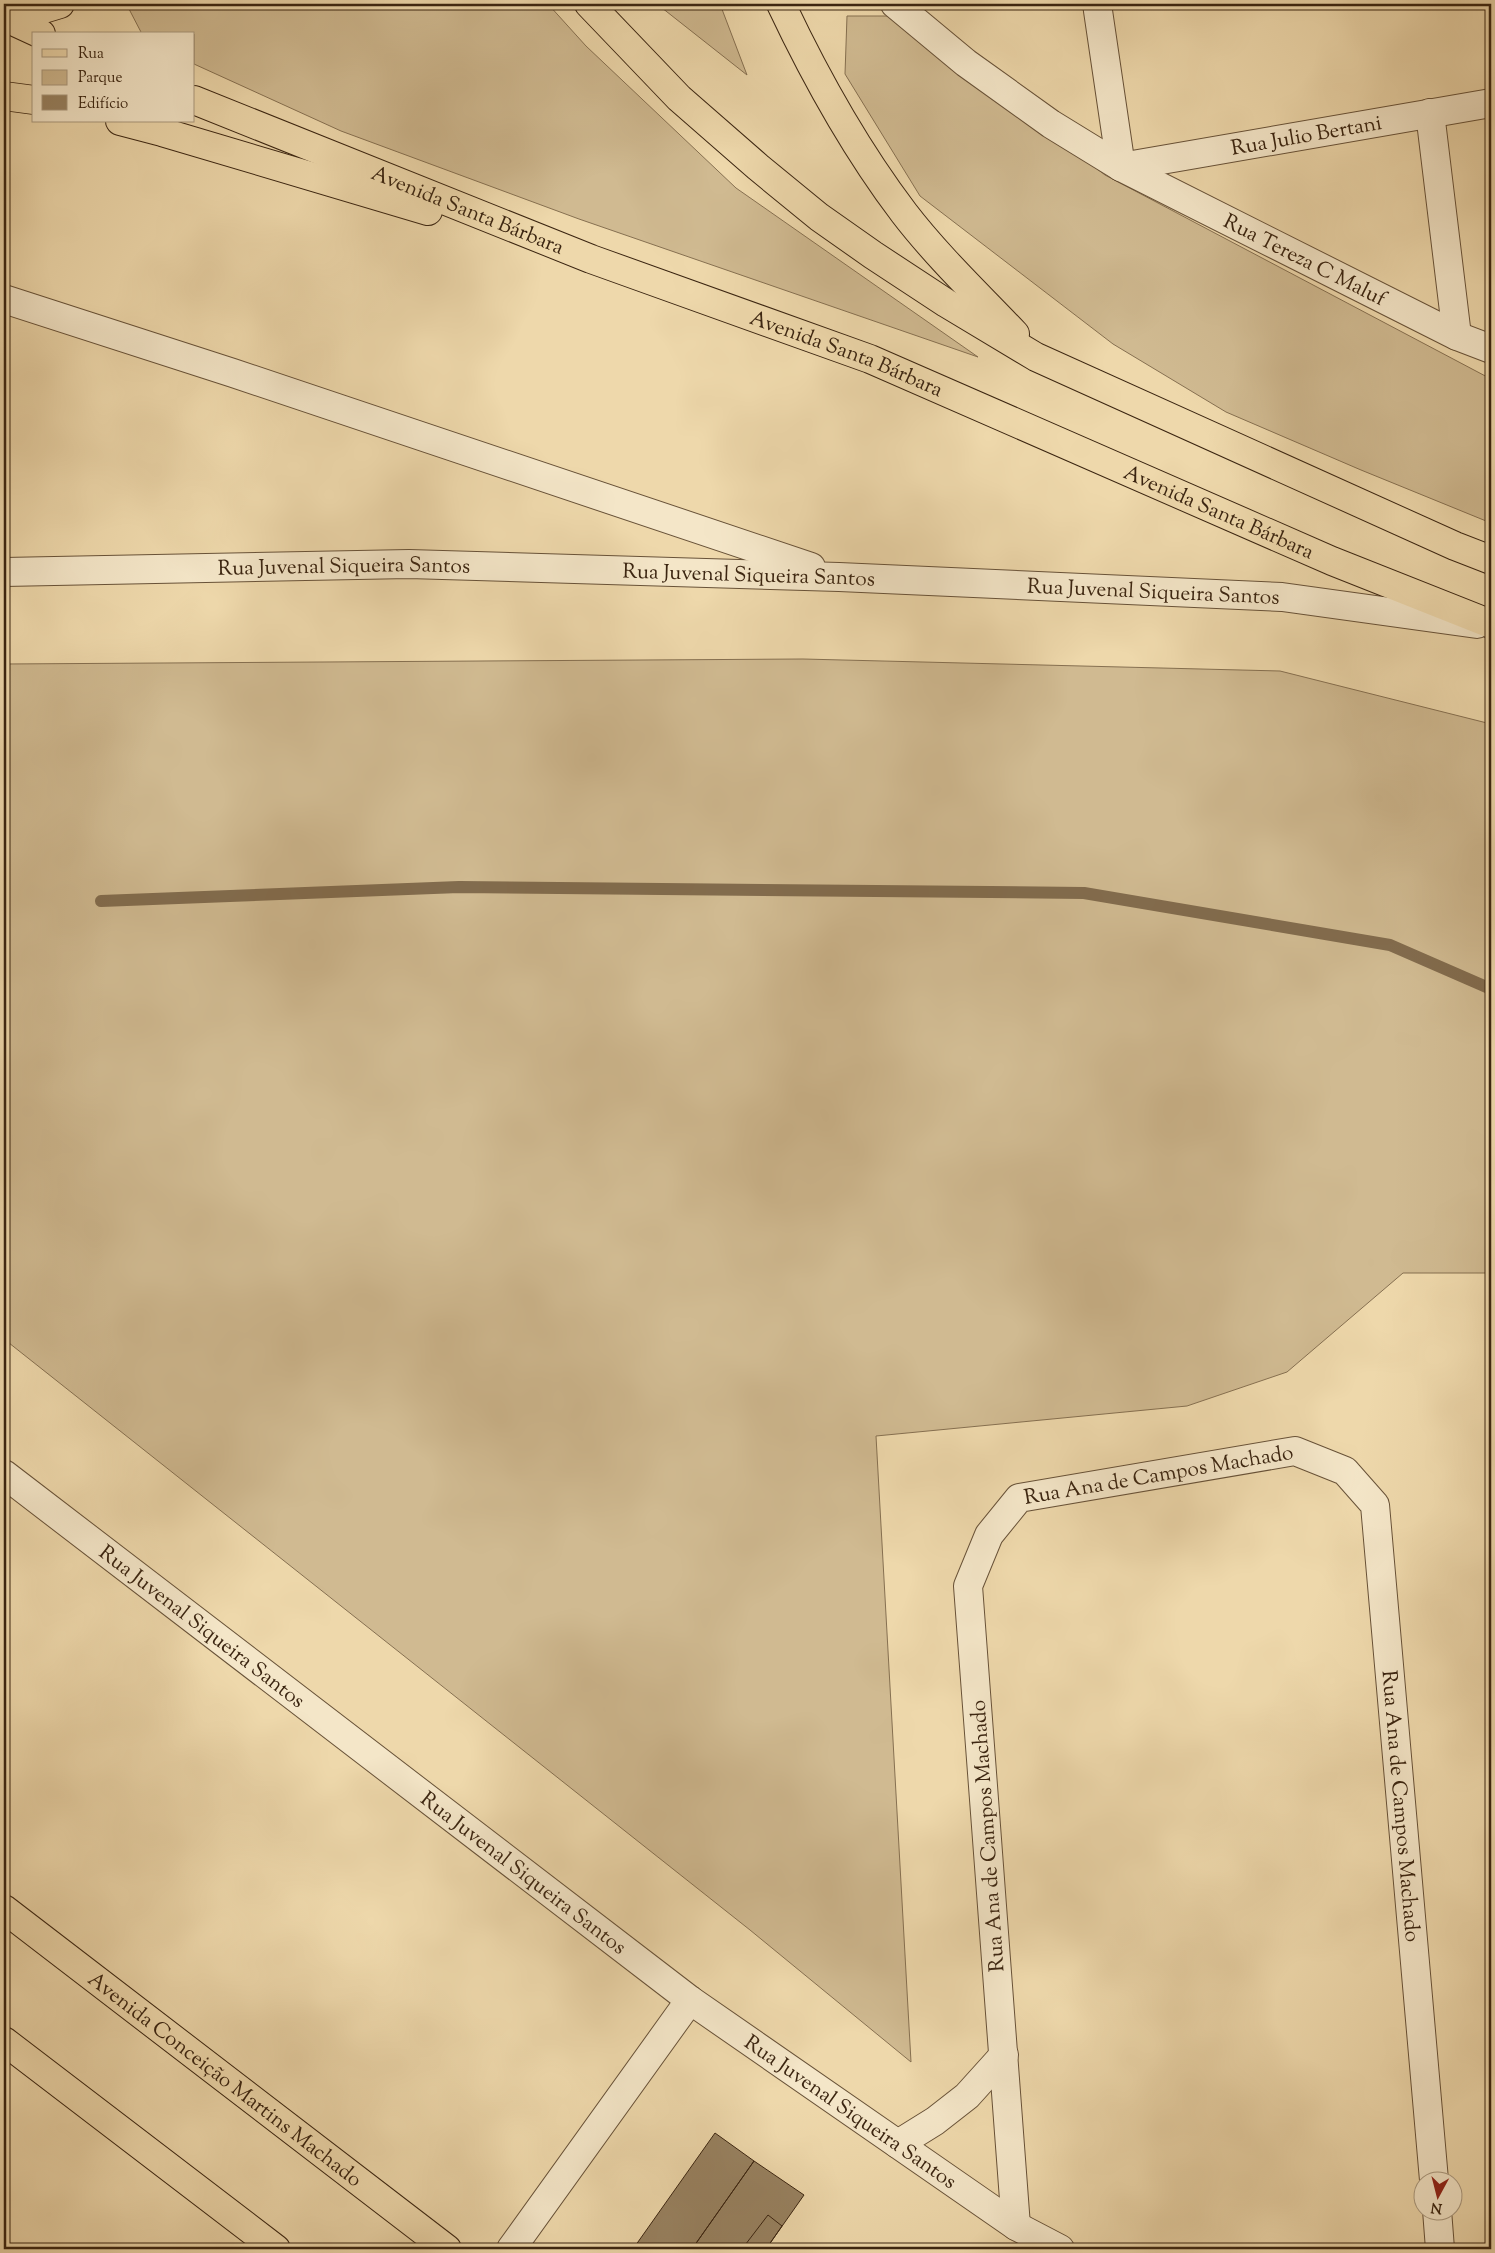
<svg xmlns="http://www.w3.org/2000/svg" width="1495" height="2253" font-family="'Sorts Mill Goudy',serif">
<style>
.green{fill:#d0ba91;stroke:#867051}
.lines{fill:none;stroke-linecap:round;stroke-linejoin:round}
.stream{stroke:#826c4e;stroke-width:12}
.building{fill:#988261;stroke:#3b2511}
.minor-casing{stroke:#685238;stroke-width:30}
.primary-casing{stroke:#3b2511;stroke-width:30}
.minor{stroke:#f4e6c8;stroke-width:28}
.primary{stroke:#eed8ab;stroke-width:28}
.labels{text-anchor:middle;stroke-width:4;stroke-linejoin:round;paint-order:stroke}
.street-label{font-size:21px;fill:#3b2511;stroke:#f4e6c8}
</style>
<rect width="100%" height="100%" fill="#eed8ab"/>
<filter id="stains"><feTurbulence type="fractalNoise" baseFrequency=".004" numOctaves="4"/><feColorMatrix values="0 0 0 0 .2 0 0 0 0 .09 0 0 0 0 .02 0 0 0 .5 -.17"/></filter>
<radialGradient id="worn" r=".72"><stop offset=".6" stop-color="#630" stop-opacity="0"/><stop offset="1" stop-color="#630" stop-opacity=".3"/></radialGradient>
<path class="green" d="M134 4H548L586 46 736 188 978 357 579 219 341 131 194 64V34H142L129 9Z
M657 4H720L747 75Z
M847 16H900L1105 175 1491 379V523L1361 470 1226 412 1113 344 920 196 845 74Z
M803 659 1280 671 1491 724V1273H1403L1287 1372 1187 1406 876 1436 911 2062 750 1930 4 1339V664Z"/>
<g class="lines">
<path class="stream" d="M101 901 459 887 1084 893 1390 945 1491 989"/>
</g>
<path class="building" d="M715 2133 754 2161 692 2249H633Z
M754 2161 804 2195 766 2249H692Z
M768 2215 782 2226 766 2249H742Z"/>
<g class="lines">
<g class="minor-casing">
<g id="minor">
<path id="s1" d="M895 4 966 63 1051 124 1121 167 1457 336 1491 349"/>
<path d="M1097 4 1121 167"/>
<path d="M1430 113 1457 336"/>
<path id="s2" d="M1121 167 1491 103"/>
<path d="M4 299 233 373 811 567"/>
<path id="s3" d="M4 572 409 564 839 577 1282 597 1477 624"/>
<path id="s4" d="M4 1474 690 2000 1016 2226 1060 2249"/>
<path d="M898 2144 935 2121 967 2096 1004 2055"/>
<path d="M1437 2210 1440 2249"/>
<path id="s5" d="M1016 2226 968 1586 989 1535 1019 1498 1295 1451 1345 1471 1375 1505 1434 2180"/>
<path d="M511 2249 690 2000"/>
</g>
</g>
<g class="primary-casing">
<g id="primary">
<path d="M589 4 679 98 758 167 819 217 873 255 946 303 1036 357 1455 546 1491 560"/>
<path d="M781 4C814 74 857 151 904 213 937 256 978 295 1015 334"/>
<path d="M4 17 41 34"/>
<path d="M4 21 60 4"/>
<path d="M4 96 34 100"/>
<path id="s6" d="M194 100 591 259 870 359 1332 561 1491 624"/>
<path d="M120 121 162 132 428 211"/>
<path id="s7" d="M4 1909 447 2249"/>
<path d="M4 2041 276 2249"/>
</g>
</g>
<use href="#minor" class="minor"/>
<use href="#primary" class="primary"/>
</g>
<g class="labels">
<g class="street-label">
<text dy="7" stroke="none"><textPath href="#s2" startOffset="188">Rua Julio Bertani</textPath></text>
<text dy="7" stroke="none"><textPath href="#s6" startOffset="295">Avenida Santa Bárbara</textPath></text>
<text dy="7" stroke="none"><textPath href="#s1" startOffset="485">Rua Tereza C Maluf</textPath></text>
<text dy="7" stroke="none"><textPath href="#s6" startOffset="700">Avenida Santa Bárbara</textPath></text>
<text dy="7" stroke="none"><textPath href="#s6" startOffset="1105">Avenida Santa Bárbara</textPath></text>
<text dy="7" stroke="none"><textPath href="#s3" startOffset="340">Rua Juvenal Siqueira Santos</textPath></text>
<text dy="7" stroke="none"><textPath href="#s3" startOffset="745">Rua Juvenal Siqueira Santos</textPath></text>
<text dy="7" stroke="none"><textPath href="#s3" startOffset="1150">Rua Juvenal Siqueira Santos</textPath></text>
<text dy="7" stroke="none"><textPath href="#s5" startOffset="886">Rua Ana de Campos Machado</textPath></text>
<text dy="7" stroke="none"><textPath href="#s4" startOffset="250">Rua Juvenal Siqueira Santos</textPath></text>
<text dy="7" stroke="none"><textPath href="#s5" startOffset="1426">Rua Ana de Campos Machado</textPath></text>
<text transform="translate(987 1836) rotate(-94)" y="7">Rua Ana de Campos Machado</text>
<text dy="7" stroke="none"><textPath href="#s4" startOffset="655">Rua Juvenal Siqueira Santos</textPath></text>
<text dy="7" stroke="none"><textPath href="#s7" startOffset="279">Avenida Conceição Martins Machado</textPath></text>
<text dy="7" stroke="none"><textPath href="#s4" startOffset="1060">Rua Juvenal Siqueira Santos</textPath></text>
</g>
</g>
<rect width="1495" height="2253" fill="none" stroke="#eed8ab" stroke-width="20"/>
<rect x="5" y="5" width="1485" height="2243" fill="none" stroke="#3b2511" stroke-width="2.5"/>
<rect x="10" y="10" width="1475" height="2233" fill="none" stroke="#3b2511"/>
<rect x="32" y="32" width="162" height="90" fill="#f4e6c8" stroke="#aa997f"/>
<rect x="42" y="49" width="25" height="8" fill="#eed8ab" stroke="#aa997f"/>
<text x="78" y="58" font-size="15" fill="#3b2511">Rua</text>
<rect x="42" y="70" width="25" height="15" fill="#d0ba91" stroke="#aa997f"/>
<text x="78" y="82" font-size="15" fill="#3b2511">Parque</text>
<rect x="42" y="95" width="25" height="15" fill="#988261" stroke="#aa997f"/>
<text x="78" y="108" font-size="15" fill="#3b2511">Edifício</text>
<g transform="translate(1438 2196) rotate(187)"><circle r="24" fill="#f4e6c8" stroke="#aa997f"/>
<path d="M0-4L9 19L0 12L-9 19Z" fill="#8f2418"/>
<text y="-8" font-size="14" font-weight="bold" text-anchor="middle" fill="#3b2511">N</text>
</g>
<rect width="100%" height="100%" filter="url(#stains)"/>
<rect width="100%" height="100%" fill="url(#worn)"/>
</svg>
